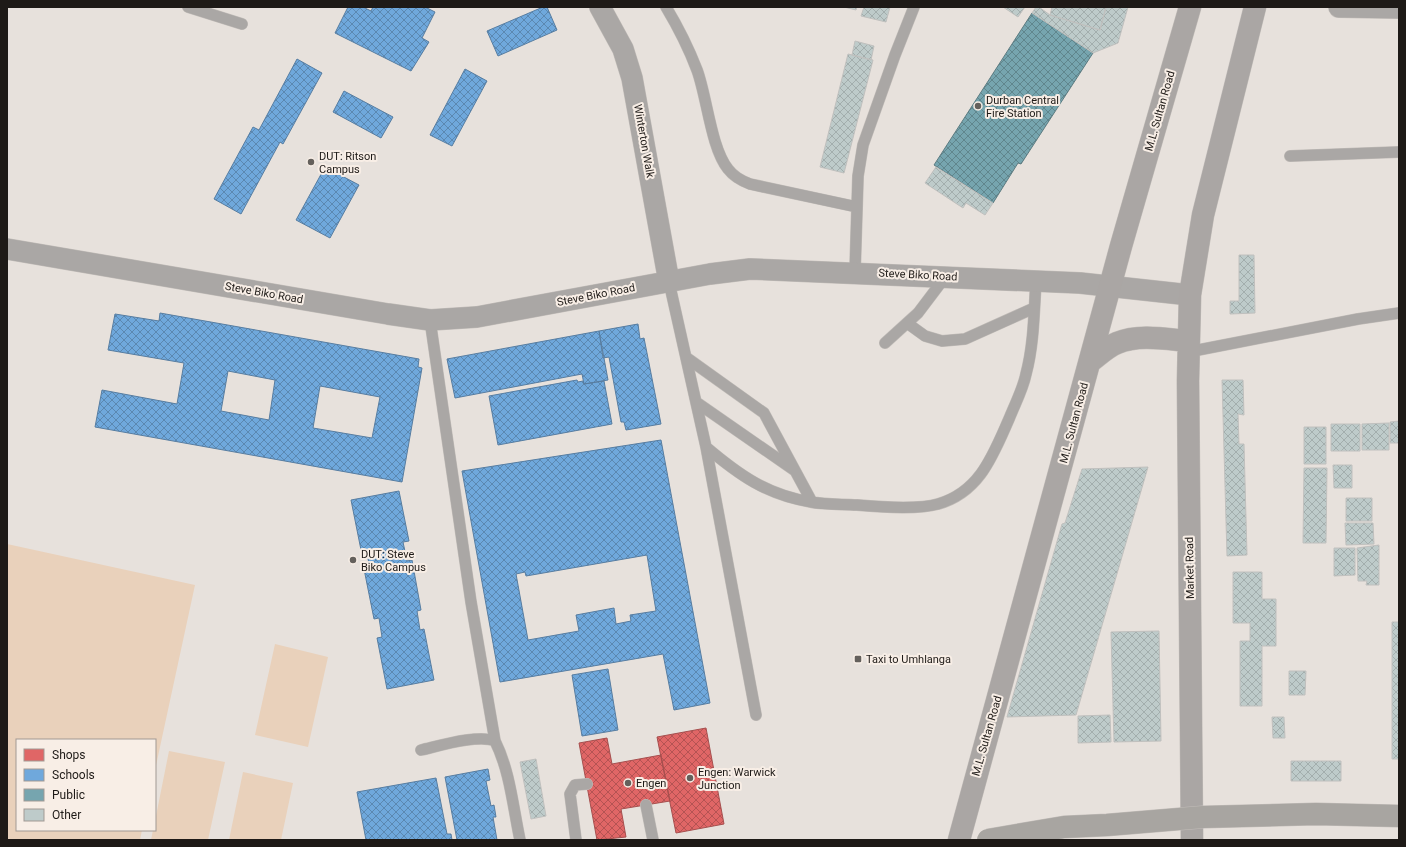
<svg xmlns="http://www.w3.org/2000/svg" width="1406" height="847" viewBox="0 0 1406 847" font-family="Roboto,sans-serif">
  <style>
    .pitch { fill: #e9d1bb }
    .shops { fill: url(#shops-cross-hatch); stroke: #a64f4e }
    .schools { fill: url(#schools-cross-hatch); stroke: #577da1; fill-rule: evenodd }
    .public { fill: url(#public-cross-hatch); stroke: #5c7b81 }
    .building { fill: url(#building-cross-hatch); stroke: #c0c0be }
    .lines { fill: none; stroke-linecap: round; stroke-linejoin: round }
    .lane-casing { stroke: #c2bdb9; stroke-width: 12 }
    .street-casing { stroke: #c2bdb9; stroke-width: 22 }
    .secondary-casing { stroke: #c2bdb9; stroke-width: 23 }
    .lane { stroke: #aaa7a5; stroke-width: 11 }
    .street { stroke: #aaa7a5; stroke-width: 21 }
    .secondary { stroke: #aaa6a4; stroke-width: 22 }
    .highway-bridge-casing { stroke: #c2bdb9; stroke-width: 23; stroke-linecap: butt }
    .highway-bridge { stroke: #a8a5a1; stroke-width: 22 }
    .poi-dot { fill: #64605c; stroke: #f8eee6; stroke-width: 1.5 }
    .labels { text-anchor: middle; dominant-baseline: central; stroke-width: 4; stroke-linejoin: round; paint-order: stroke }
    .poi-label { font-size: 11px; fill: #1e1a17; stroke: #f8eee6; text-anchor: start }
    .street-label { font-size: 11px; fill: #1e1a17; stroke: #f8eee6 }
  </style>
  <defs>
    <pattern id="shops-cross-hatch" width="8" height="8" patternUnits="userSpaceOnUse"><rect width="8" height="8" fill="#e06666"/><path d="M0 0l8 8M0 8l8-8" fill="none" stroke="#b55353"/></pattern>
    <pattern id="schools-cross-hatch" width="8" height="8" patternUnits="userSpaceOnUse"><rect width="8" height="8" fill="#6fa8dc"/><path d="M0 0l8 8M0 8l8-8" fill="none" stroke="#5b88b1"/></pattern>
    <pattern id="public-cross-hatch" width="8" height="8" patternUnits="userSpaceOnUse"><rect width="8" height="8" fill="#76a5af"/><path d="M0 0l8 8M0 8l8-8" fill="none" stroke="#60868d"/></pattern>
    <pattern id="building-cross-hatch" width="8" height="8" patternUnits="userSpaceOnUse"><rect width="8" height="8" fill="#becbca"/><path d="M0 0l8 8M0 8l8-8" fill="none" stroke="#a3aead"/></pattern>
  </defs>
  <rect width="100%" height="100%" fill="#e7e1dc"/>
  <!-- pitch -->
  <path class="pitch" d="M7,544L195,585L155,770V740H17V830H142L140,840H7Z
    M275,644L328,657L308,747L255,735Z
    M169,751L225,762L208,840H151L153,830H155V821Z
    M243,772L293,783L281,840H229Z"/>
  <!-- shops -->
  <path class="shops" d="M706,728L724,824L676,833L657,737Z
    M607,738L612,764L661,755L670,801L621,809L626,837L597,840L579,743Z"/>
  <!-- schools -->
  <path class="schools" d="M348,7H363L371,11L373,7H425L435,12L422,38L429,42L411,71L335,33Z
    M543,7H547L557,30L498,56L487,31Z
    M297,59L322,73L283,144L280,142L241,214L214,199L253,127L259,130Z
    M465,69L487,81L452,146L430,135Z
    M344,91L393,117L381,138L333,112Z
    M325,167L359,185L330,238L296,220Z
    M160,313L419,359L418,367L422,368L402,482L95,427L102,390L177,404L184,363L108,350L115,314L159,321ZM228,371L275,380L269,420L221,411ZM320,386L380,397L372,438L313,428Z
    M638,324L640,339L644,338L661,424L626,430L624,422H621L609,357L603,358L599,331Z
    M599,331L608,380L584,384L582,374L455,398L447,359Z
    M577,380L578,382L583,381L584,384L604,381L612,424L498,445L489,396Z
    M661,440L710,703L674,710L663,654L500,682L462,471ZM647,555L656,611L630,615L631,621L616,624L614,608L576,615L579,631L528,640L516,574L525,572L526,576Z
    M399,491L409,541L403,542L407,561L412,560L421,610L417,611L420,630L424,629L434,680L387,689L377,638L382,637L379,618L374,619L364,569L370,568L366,549L361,550L351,500Z
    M608,669L618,730L582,736L572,675Z
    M488,769L490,780L486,781L491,806L494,805L496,817H493L497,840H457L445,777Z
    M436,778L447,834H451L452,840H366L357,792Z"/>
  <!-- public -->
  <path class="public" d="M1032,13L1093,53L1021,164L1018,163L993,203L934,165Z"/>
  <!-- building -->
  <path class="building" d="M844,7H857L856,10Z
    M864,7H890L886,22L861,16Z
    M1003,7H1025L1018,17Z
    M1036,7H1039L1050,15L1100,30L1106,7H1128L1118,43L1093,53L1032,13Z
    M1052,7H1106L1100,30L1050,15Z
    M855,41L874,46L871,60L852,55Z
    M848,54L873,60L844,173L820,167Z
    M936,167L993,203L985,215L966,203L963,208L925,183Z
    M1239,255H1254L1255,313L1230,314V301H1239Z
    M1222,380H1243L1244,415L1238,414L1239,444H1244L1247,555L1227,556Z
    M1399,421V443H1390V422Z
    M1389,423V450H1362V424Z
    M1331,424H1360V451H1331Z
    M1304,427H1326V464H1304Z
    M1333,465H1352V488H1334Z
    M1148,467L1076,715L1007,717L1062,524L1065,523L1082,469Z
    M1304,468H1327L1326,543H1303Z
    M1346,498H1372V521H1346Z
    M1345,523H1373L1374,544L1346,545Z
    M1379,545V585H1366L1367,581H1358L1357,548Z
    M1334,548H1355V575L1334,576Z
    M1233,572H1262V599H1276V646H1262V706H1240V641H1250V623H1233Z
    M1392,622H1399V759H1392Z
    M1159,631L1161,741L1114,742L1111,632Z
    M1289,671H1306L1305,695H1289Z
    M1110,715L1111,742L1078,743V716Z
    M1272,717H1284L1285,738H1273Z
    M536,759L546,816L531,819L520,762Z
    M1291,761H1341V781H1291Z"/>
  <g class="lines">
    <!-- lane casing -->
    <g class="lane-casing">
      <path id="lane" d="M188,7L242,24
        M666,7C678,27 689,49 697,70C707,97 711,148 728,169C734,177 742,181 750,184L857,207
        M1290,156L1399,152
        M855,272L858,176L863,145L895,55L914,7
        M669,282L706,447L756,715
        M430,320L471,602L495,741
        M907,323L925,336L942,341L965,339L1034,308
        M885,343L918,313L946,276
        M1188,352L1358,319L1399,313
        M687,358L764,413L812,502
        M696,402L794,470
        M706,447C739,475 767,495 811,502C826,505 842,504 857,505C879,507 917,510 938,504C980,492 993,455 1009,419C1015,404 1023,389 1026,374C1034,344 1034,311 1036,281
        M421,750C439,746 478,734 495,741C510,771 513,807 520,840
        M646,805L653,840
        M576,840L570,794L575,785L587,784"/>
    </g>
    <!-- street casing -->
    <g class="street-casing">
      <path id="street" d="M600,7L623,49L632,78L669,282
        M1339,7L1399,8
        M7,249L388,314L430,320L477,317L710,274L750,269L1080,283L1190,295"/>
    </g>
    <!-- secondary casing -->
    <g class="secondary-casing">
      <path id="secondary" d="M1091,361C1099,355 1107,347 1117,343C1139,334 1165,339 1188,341
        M959,840L1121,246L1190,7
        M1192,840L1188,381L1190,295L1203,215L1255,7"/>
    </g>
    <!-- lane -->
    <use href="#lane" class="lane"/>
    <!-- street -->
    <use href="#street" class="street"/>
    <!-- secondary -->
    <use href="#secondary" class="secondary"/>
    <!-- highway-bridge casing -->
    <g class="highway-bridge-casing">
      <path id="highway-bridge" d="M988,840L1064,827L1107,825L1203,817L1316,814L1399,816"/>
    </g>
    <!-- highway-bridge -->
    <use href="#highway-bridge" class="highway-bridge"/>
  </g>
  <!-- markers -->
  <g class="poi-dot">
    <circle cx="978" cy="106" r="4"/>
    <circle cx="311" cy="162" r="4"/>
    <circle cx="353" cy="560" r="4"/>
    <rect x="854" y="655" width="8" height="8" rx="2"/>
    <circle cx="690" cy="778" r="4"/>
    <circle cx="628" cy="783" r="4"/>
  </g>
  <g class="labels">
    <!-- poi labels -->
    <g class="poi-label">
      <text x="986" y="100">Durban Central<tspan x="986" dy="13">Fire Station</tspan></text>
      <text x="319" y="156">DUT: Ritson<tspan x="319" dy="13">Campus</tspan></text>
      <text x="361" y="554">DUT: Steve<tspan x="361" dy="13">Biko Campus</tspan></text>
      <text x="866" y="659">Taxi to Umhlanga</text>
      <text x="698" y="772">Engen: Warwick<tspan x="698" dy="13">Junction</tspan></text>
      <text x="636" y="783">Engen</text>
    </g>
    <!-- street labels -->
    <g class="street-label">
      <text transform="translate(1160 111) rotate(-74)">M.L. Sultan Road</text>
      <text transform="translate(644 141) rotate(80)">Winterton Walk</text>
      <text transform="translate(918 275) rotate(3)">Steve Biko Road</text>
      <text transform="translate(264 293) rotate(10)">Steve Biko Road</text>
      <text transform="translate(596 295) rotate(-11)">Steve Biko Road</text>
      <text transform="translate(1074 423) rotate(-75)">M.L. Sultan Road</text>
      <text transform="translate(1190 568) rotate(-91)">Market Road</text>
      <text transform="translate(987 736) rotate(-74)">M.L. Sultan Road</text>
    </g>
  </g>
  <!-- border -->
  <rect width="1406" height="847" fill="none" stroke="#1e1a17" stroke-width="16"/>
  <!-- legend -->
  <rect x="16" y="739" width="140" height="92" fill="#f8eee6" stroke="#a19993"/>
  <rect x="24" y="749" width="20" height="12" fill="#e06666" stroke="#a19993"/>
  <text x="52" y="759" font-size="12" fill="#1e1a17">Shops</text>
  <rect x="24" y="769" width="20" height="12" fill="#6fa8dc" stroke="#a19993"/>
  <text x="52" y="779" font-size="12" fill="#1e1a17">Schools</text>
  <rect x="24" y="789" width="20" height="12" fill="#76a5af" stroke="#a19993"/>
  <text x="52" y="799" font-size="12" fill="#1e1a17">Public</text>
  <rect x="24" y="809" width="20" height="12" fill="#becbca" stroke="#a19993"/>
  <text x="52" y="819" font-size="12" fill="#1e1a17">Other</text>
</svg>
